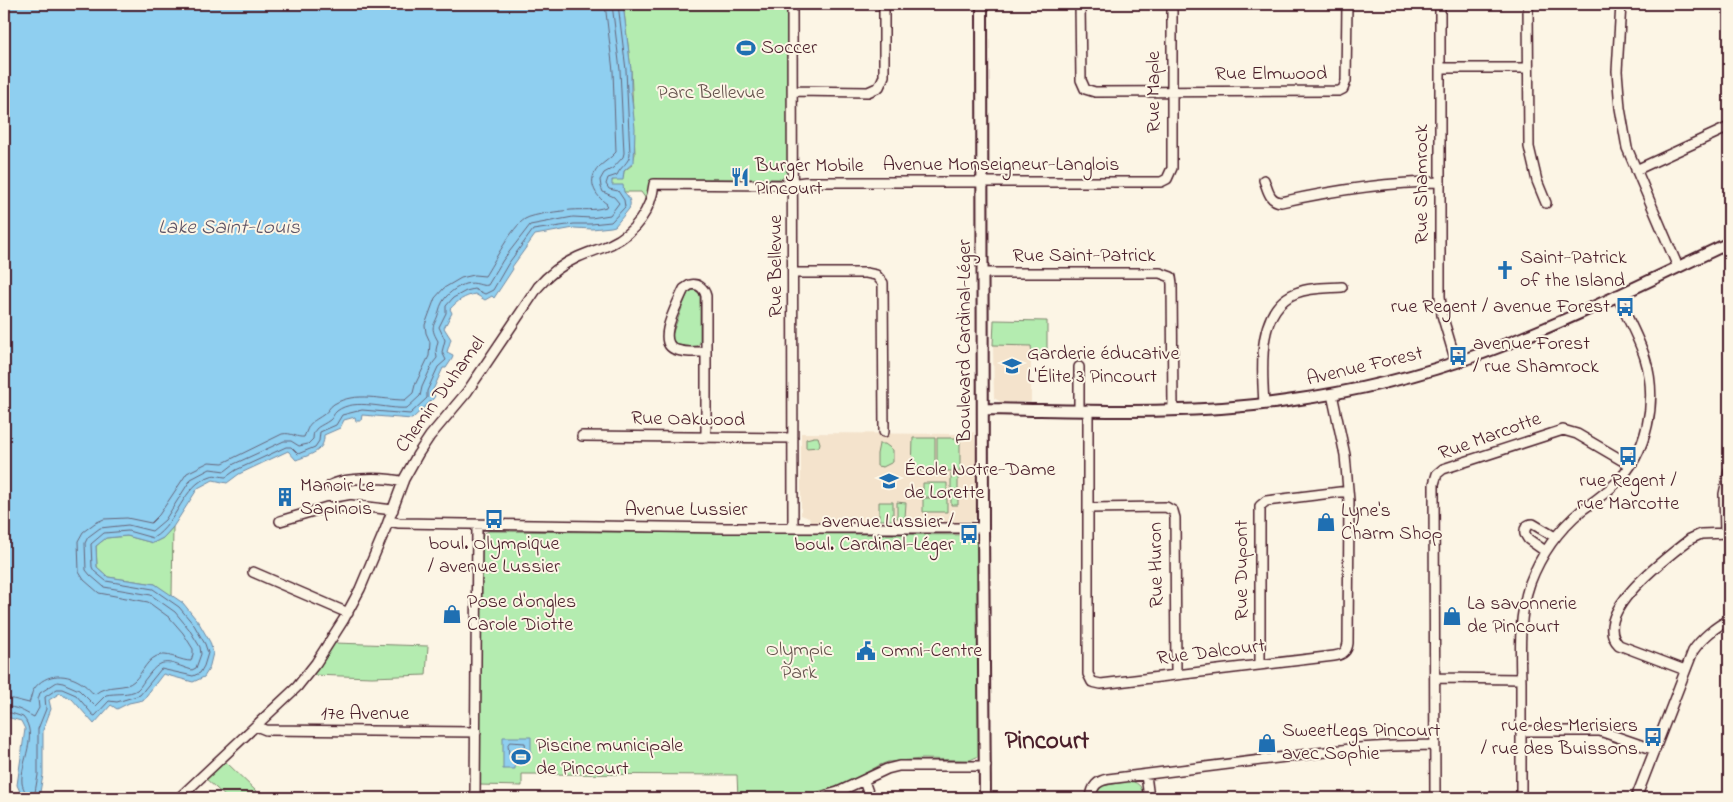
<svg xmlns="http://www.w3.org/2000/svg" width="1733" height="802" viewBox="0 0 1733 802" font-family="'Indie Flower',sans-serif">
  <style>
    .built { fill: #f4e3cc }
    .green { fill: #b4ecb0; stroke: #7f866e }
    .water { fill: #8fcff0; stroke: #7389a1 }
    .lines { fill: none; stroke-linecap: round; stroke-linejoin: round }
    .shore { stroke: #66657a; stroke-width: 1 }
    .minor-casing { stroke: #4a1f2b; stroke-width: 12 }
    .tertiary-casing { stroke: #4a1f2b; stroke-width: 14 }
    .minor { stroke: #fcf5e5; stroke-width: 9 }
    .tertiary { stroke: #fcf5e5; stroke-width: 10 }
    .labels { text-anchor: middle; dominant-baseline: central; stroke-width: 4; stroke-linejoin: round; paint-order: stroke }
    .poi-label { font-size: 20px; fill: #4a1f2b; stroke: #fcf5e5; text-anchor: start }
    .street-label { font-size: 20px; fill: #4a1f2b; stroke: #fcf5e5 }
    .park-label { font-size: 20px; fill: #64524c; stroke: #fcf5e5 }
    .water-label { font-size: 21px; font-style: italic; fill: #5f5466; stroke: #fcf5e5 }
    .district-label { font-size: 25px; font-weight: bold; fill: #4a1f2b; stroke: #fcf5e5 }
  </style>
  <rect width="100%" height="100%" fill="#fcf5e5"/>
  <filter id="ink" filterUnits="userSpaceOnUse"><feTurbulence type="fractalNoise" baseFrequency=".02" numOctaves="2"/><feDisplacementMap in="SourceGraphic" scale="10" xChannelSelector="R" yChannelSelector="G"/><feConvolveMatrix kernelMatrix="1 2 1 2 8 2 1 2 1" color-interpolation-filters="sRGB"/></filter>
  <g filter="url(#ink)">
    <!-- built -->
    <path class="built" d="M993,345L1031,346V402H1001L994,398Z
      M974,432L976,450V517L972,523L947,524L924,522L920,520H879L860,525L811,524L809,518L801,515V433L969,434Z"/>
    <!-- green -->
    <path class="green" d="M623,4H788V172L787,175L781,179H651L646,199L641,192H624L611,185L612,180L623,178L624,171L632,165L635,154L631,70Z
      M694,290L699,293L700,296V343L696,346L681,347L673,342L672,335L687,294L691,291Z
      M994,320L1047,321V355H1032L1031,346L993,345Z
      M814,437H818L820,443L819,447L806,448V439Z
      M913,438H935V471H912Z
      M937,438H960V471H937Z
      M879,444H885L893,450V462L883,467L877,466V454Z
      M951,473H958V505H951Z
      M923,483H947V497H923Z
      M923,498H947V512H923Z
      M879,502H893V520H879Z
      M897,502L906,503L905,518H897Z
      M173,527L172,597L155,584L108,577L97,567L96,546L106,538L127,536L153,543L163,538Z
      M489,531L975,535L979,538V756L970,760L922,759L888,762L880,765L849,782L819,793L792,798H738L737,775L522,774V786L479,785L481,540L485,533Z
      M334,643L428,646L426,675L372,677L311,675L330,650Z
      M224,760L259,794C247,793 239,798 227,798L205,778Z
      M1130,781C1140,783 1143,788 1142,798H1097V793L1102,786Z"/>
    <!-- water -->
    <path class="water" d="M4,4H623L631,70V92L635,128L634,162L624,171L623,180H612V185H623L624,192C629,197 632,202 629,209L615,226L611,227L592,229L574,228L535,235L512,267L513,269L494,298L492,296L485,300L475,294C465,296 457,301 450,309L452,313L444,328L451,339L447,352L453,355L452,359L446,368H443L432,392L435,396L433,399L412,419L362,415L361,421H356L355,417L344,420L340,428L324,435C325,452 309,455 296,460L288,451L239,474L227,483L213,480L198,488L173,527L163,538L153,543L127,536L106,538L96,546L97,567L108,577L155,584L183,603L199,623L210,642L213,653L209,669L204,677L193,682L163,674L143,700L129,703L117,709L111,705L94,724L72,699L60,693L49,700L51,709L43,730V775L39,798H20L21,794L17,785L25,729L21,721L10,718H4Z
      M503,737H531V758L515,757V769H503Z"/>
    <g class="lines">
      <!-- shore -->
      <path class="shore" d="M4,699H13L29,703C31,699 31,693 34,689C46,672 68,673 83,684C88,687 90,692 95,694C108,683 125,690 134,681C143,673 147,657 161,655C171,654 181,661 191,661L193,654V649L183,633L170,618L148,602L99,593L84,580L79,572L78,541L83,532L95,523L104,519L127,518L151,523L159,515L187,473L209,462L223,463L282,434C292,432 296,438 304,437C311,421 308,425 323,415C328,412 329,407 334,404C356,391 381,400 405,400L413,393L415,385L429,356L430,342L426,333L425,325L435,298L444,288L461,278L474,275L485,276C494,262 512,227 525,219C533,214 562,211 571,210C583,209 594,211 606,207L607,204C595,196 586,180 599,167C604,162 611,158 616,152L613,71L605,4
        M4,707C17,706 24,712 34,717L39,708L38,699L40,693L57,682L63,683L79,690L95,706L106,695C115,693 130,695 137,690C141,687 144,680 147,677C163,655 169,663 192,670L196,668L201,654L200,647L189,629L175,612L151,595L104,587L90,575L86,570L85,543L88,537L100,528L128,525L152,531L165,520L191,479L210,469L225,471L234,464L284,441H291L299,446L308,444L313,439C313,426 321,427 330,420C333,418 333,414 337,411C355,397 387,410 407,408L420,396L422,387L433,363L437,358L436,350L438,341C428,324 436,326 439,311C442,298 452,289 465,284C477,281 481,287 488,285L503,260L530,225L573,217L591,218L610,215L619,203L614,197L603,192L601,187L600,180L604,173L613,168L623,157L624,153L620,70L612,4
        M4,713H11L23,717C39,735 20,762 22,783C23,790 27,791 25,798
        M510,742L525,743L526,751L509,754L508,745Z
        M34,798L38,775V729L46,709L45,697L57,689H62L76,695L93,715L95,716L109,701L117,702L140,695L161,669L193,676L200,673L204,666L208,653L205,644L194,625L179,607L153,589L106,581L94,571L92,567L91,544L104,533L128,531L153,538C178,523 182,485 211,476C215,474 221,477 226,477L236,470L286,447H291L298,454L315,447L319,441L320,432L336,425L342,415L362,410L410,414L427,398V391L438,367L446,360L442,352L445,340L439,327L446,313V306L453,298L466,291L474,289L485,294L493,290L508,264L533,230L574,224H591L611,222L625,207L624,200L618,191L609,189L606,184L608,178L617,175C621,166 629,163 630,154L626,70L618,4"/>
      <!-- minor casing -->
      <g class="minor-casing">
        <path id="minor" d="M792,4L793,528
          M1080,4L1081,80L1085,89L1095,92L1339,91L1343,89L1346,81L1347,4
          M1440,4V296L1442,315L1456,362
          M1528,4L1529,147L1537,181L1546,203
          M1621,4L1617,71L1620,108L1627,148L1678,267
          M1440,68H1528
          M793,91L868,92L879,87L884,76V4
          M1636,170L1729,127
          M1264,180C1268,190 1269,201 1281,202C1335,190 1385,182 1440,182
          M794,273H866L876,275L883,283L884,432
          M982,273H1160L1171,277L1172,284L1173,410
          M705,352C696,352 686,353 677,350C655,344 676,307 682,293L684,289L690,285C698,283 704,288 706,296V438
          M1079,367V410
          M1264,404C1262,369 1256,309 1296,293C1310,287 1327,288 1342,287
          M1088,410V674L1092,682L1101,684L1334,656C1342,655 1347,652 1348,643L1349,501L1345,455L1332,394
          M582,436L793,438
          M331,485C346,477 387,477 403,482
          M1088,508L1166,507L1173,511L1175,518L1176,674
          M280,521L327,507H340L351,505L393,510
          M389,521L399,523L725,528H983
          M1725,533L1724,494L1729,471
          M1545,551L1528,539L1525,534C1524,528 1527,524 1533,524L1555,537
          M253,572L348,613
          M1260,665V506L1266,501L1348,491
          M1685,670L1619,645C1588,614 1669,556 1690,539L1701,534L1729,533
          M1435,678L1521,679
          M256,726L266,730L476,732
          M1521,731H1600L1655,750
          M1146,775L1149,798
          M864,781L870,798
          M179,798L297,687L316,663L344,619L360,589L385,530L404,479L418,454L430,436L467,392L538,287C549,274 563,264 578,257C589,252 601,249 611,244C635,233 651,210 654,184L783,185L805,182H1161L1167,179L1172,168V4
          M475,798L477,525
          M817,798L838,792L887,769L899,766H986
          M1091,798C1092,786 1097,781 1108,779L1358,748L1392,746L1434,745
          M1435,798L1434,484L1437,474L1443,469L1563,430L1577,434L1630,465
          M1521,798C1521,759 1521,720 1521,681C1520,648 1519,614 1530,583C1541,554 1558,530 1582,510C1593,502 1605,494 1615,484C1648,453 1658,400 1645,358C1638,336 1626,316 1617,295
          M1636,798L1693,651C1701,639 1716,626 1729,620"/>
      </g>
      <!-- tertiary casing -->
      <g class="tertiary-casing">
        <path id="tertiary" d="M982,4L983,528L985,798
          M983,409C1083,410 1186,416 1287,401C1353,392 1420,376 1483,353C1567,322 1648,281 1729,243"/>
      </g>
      <!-- minor -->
      <use href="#minor" class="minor"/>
      <!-- tertiary -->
      <use href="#tertiary" class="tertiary"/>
    </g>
  </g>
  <!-- icons -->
  <defs>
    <g id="stadium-bare" transform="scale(1.5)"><path d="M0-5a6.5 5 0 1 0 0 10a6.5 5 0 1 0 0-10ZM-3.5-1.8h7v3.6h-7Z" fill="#1f6fb2" stroke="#fcf5e5" stroke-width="2.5" paint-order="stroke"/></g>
    <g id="restaurant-bare" transform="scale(1.5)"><path d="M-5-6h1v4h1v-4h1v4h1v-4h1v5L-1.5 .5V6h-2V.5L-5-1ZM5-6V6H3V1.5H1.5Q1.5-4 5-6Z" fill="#1f6fb2" stroke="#fcf5e5" stroke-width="2.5" paint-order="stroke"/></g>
    <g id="church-bare" transform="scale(1.5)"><path d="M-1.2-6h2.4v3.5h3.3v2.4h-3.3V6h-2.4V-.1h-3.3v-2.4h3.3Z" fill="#1f6fb2" stroke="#fcf5e5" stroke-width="2.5" paint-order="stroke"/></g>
    <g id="bus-bare" transform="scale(1.5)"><path d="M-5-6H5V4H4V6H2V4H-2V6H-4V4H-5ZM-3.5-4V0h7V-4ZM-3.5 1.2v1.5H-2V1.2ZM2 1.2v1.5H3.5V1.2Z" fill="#1f6fb2" stroke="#fcf5e5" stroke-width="2.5" paint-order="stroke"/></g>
    <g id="school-bare" transform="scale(1.5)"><path d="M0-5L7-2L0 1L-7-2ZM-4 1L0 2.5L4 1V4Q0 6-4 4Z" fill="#1f6fb2" stroke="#fcf5e5" stroke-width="2.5" paint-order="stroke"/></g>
    <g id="building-bare" transform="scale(1.5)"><path d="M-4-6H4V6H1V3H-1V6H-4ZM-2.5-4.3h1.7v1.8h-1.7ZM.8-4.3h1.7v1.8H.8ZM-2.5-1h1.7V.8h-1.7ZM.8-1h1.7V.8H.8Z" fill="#1f6fb2" stroke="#fcf5e5" stroke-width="2.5" paint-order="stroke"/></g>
    <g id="shop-bare" transform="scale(1.5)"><path d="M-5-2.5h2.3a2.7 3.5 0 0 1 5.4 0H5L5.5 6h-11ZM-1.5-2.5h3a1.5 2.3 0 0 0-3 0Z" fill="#1f6fb2" stroke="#fcf5e5" stroke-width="2.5" paint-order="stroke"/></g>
    <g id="civic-bare" transform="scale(1.5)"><path d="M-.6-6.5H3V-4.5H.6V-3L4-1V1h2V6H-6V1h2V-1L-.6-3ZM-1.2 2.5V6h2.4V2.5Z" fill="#1f6fb2" stroke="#fcf5e5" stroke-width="2.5" paint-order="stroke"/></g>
  </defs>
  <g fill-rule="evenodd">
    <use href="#stadium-bare" x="746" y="48"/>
    <use href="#restaurant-bare" x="740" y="177"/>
    <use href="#church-bare" x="1505" y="270"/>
    <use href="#bus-bare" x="1625" y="307"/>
    <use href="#bus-bare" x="1458" y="356"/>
    <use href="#school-bare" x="1012" y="366"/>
    <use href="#bus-bare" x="1628" y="456"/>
    <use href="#school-bare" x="889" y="481"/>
    <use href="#building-bare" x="285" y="497"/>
    <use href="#bus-bare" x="494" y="519"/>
    <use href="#shop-bare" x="1326" y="522"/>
    <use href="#bus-bare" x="969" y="534"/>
    <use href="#shop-bare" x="452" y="614"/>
    <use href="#shop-bare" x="1452" y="616"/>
    <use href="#civic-bare" x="866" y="651"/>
    <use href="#bus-bare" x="1653" y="737"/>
    <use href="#shop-bare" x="1267" y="743"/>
    <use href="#stadium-bare" x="521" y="757"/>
  </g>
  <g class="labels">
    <!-- poi labels -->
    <g class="poi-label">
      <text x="761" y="48">Soccer</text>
      <text x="755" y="166">Burger Mobile<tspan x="755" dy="23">Pincourt</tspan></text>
      <text x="1520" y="258">Saint-Patrick<tspan x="1520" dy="23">of the Island</tspan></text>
      <text x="1610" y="307" text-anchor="end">rue Regent / avenue Forest</text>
      <text x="1473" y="344">avenue Forest<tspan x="1473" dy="23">/ rue Shamrock</tspan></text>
      <text x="1027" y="354">Garderie éducative<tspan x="1027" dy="23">L'Élite 3 Pincourt</tspan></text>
      <text x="904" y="470">École Notre-Dame<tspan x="904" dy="23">de Lorette</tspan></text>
      <text x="1628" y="481" text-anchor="middle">rue Regent /<tspan x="1628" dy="23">rue Marcotte</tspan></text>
      <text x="300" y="486">Manoir Le<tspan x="300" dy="23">Sapinois</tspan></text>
      <text x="1341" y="511">Lyne's<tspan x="1341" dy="23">Charm Shop</tspan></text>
      <text x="954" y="522" text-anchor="end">avenue Lussier /<tspan x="954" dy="23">boul. Cardinal-Léger</tspan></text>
      <text x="494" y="544" text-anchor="middle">boul. Olympique<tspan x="494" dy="23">/ avenue Lussier</tspan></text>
      <text x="467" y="602">Pose d'ongles<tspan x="467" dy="23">Carole Diotte</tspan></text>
      <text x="1467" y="604">La savonnerie<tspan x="1467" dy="23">de Pincourt</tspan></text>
      <text x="881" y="651">Omni-Centre</text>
      <text x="1638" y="726" text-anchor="end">rue des Merisiers<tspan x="1638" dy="23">/ rue des Buissons</tspan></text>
      <text x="1282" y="731">SweetLegs Pincourt<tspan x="1282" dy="23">avec Sophie</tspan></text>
      <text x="536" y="746">Piscine municipale<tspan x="536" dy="23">de Pincourt</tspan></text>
    </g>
    <!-- street labels -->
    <g class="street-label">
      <text x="1271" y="74">Rue Elmwood</text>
      <text transform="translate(1154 92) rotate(-90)">Rue Maple</text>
      <text x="1001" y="165">Avenue Monseigneur-Langlois</text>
      <text transform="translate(1422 184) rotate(-90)">Rue Shamrock</text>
      <text x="1084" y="256">Rue Saint-Patrick</text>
      <text transform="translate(776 266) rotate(-90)">Rue Bellevue</text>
      <text transform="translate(965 341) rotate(-90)">Boulevard Cardinal-Léger</text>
      <text transform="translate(1365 367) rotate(-13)">Avenue Forest</text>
      <text transform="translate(441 395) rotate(-54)">Chemin Duhamel</text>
      <text transform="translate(688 420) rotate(1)">Rue Oakwood</text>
      <text transform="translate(1490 437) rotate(-20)">Rue Marcotte</text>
      <text x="686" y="510">Avenue Lussier</text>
      <text transform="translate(1157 565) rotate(-91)">Rue Huron</text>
      <text transform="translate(1242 570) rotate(-90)">Rue Dupont</text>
      <text transform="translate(1211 653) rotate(-7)">Rue Dalcourt</text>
      <text x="365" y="714">17e Avenue</text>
    </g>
    <!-- park labels -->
    <g class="park-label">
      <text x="711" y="93">Parc Bellevue</text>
      <text x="799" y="650">Olympic<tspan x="799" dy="23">Park</tspan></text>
    </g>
    <!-- water labels -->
    <g class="water-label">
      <text x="229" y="228">Lake Saint-Louis</text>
    </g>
    <!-- district labels -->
    <g class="district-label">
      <text x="1047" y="742">Pincourt</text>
    </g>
  </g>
  <!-- margin -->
  <rect width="1733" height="802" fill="none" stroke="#fcf5e5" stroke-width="20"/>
  <rect x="10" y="10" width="1713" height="782" fill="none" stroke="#4a1f2b" stroke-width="2" filter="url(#ink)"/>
</svg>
